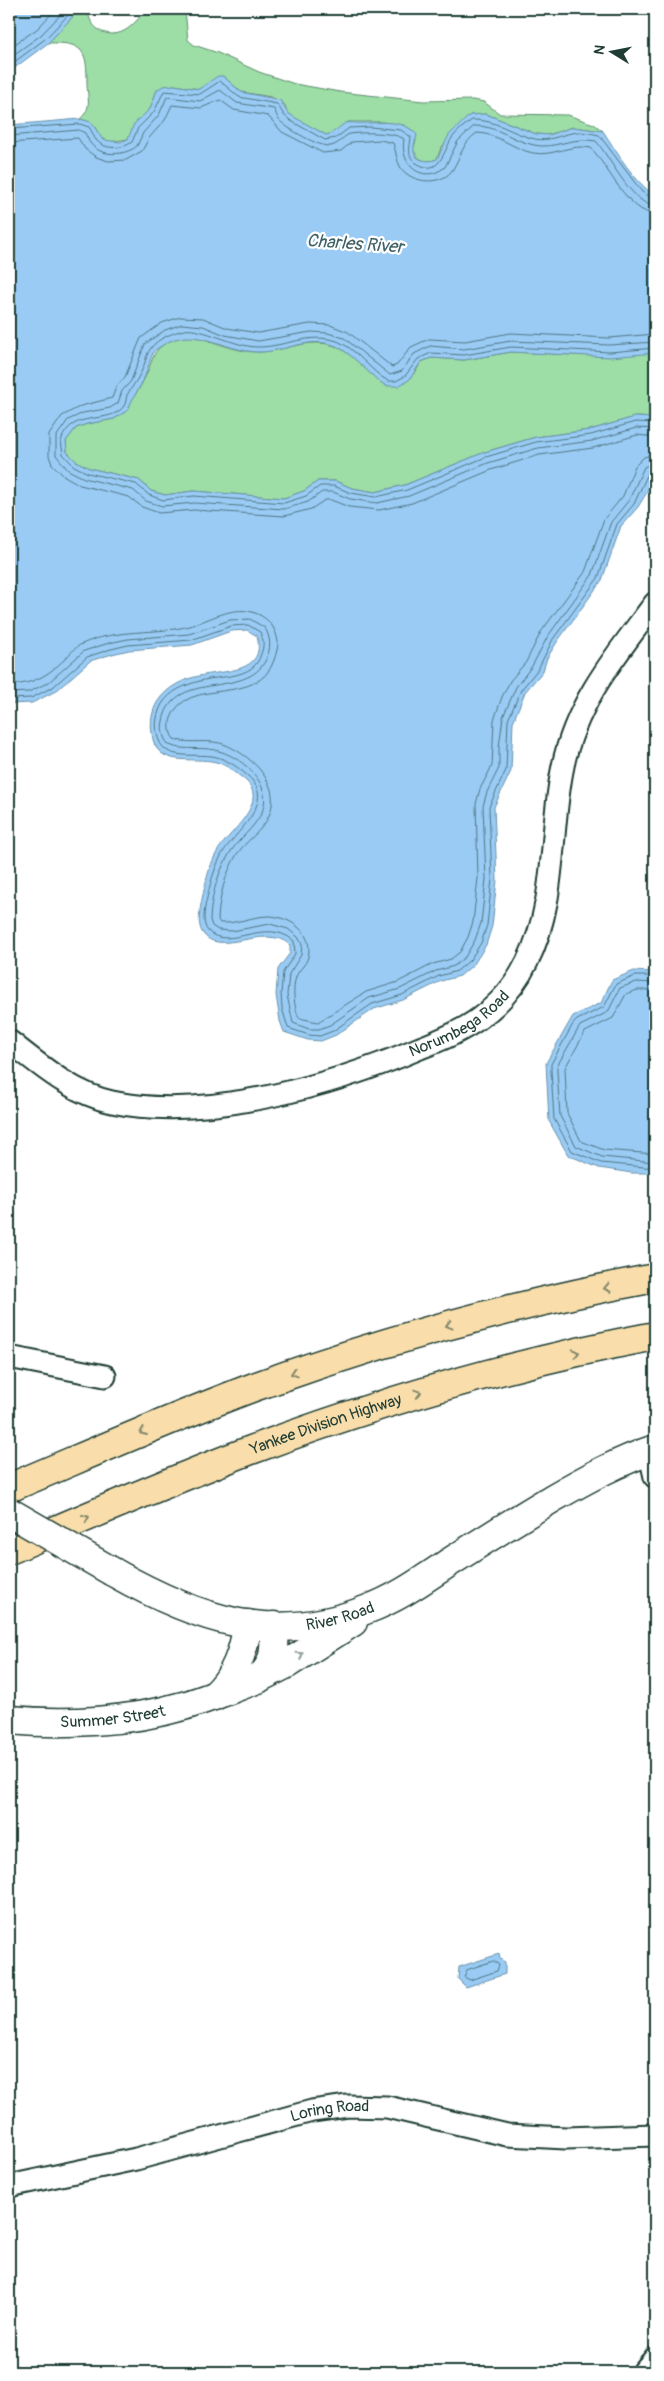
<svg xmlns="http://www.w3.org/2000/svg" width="664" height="2381" viewBox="0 0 664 2381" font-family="Pangolin,sans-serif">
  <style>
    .green { fill: #9ddda6; stroke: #5e8d6d }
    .water { fill: #99cbf5; stroke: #6892a8 }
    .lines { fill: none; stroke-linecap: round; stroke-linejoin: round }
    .shore { stroke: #507681; stroke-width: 1 }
    .street-casing { stroke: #1f3d34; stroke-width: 25 }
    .secondary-casing { stroke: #1f3d34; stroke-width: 31 }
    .highway-casing { stroke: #1f3d34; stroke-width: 31 }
    .street { stroke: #fff; stroke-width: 21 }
    .secondary { stroke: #fff; stroke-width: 28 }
    .highway { stroke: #f9deab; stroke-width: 28 }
    .secondary-bridge-casing { stroke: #1f3d34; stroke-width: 31; stroke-linecap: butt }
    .secondary-bridge { stroke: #fff; stroke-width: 28 }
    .oneway { stroke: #81856a }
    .oneway2 { stroke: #8f9e9a }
    .labels { text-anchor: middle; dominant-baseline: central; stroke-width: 4.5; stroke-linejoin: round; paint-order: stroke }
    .street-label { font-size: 16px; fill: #1f3d34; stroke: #fff }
    .water-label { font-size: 18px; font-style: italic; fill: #3e6064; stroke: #fff }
  </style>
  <rect width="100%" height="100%" fill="#fff"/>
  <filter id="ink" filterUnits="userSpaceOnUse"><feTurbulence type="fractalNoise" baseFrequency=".02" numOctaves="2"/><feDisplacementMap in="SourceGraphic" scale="10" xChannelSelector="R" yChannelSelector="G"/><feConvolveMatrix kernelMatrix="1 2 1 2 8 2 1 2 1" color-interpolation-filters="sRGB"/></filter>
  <g filter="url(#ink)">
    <!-- green -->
    <path class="green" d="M80,9H88C88,27 106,40 124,31C133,26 140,17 146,9H185L188,40L194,45L218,53L259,72L295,84L340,92L423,101L473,100L484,102L500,114L568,115L594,124L603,131L573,127L548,135L536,134L486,114L470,115L441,148L437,159C425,164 418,160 413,149L416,141L412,130L403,125L382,122H348L334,133L326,135L294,118L287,112L285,105L271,97L241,92L223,76L199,89L174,85L157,90L150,109L128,139L110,142L99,137C96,125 91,122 80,119C93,107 87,98 87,83C87,51 84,42 48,43Z
      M185,335C211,338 233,353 260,352C285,351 310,337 335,346C352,352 370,376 386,386L415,373L421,362L431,358L464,360L511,352L575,355L655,353V418L635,417L590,430L536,437L485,452L405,485L375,492L352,488L335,481H318L304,491L284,498L193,491L165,495L151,491L139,480L89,468L76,461L67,452L66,441L76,428L87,424L114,419L128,410C131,398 136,395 141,385C158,355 146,348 185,335Z"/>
    <!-- water -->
    <path class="water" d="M9,9H80L48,43L9,72Z
      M218,76H223L241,92L280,100L287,112L294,117L326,135C335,133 338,127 346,123C350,122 353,123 358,123C377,124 402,117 417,135C416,140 414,143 414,147C412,161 428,163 437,159L449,135L470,115L486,114L536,134L549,135L573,127L603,131C618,154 633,180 655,196V353L610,357L511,352L464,360L431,358L421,362L409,380L398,386H386C370,376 352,353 336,346C309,335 284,353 257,352C224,351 194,324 163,345C161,346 156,349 154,351C150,358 148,369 145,376C140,389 132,397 128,410L114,419L87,424L76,428L66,441L67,452L76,461L89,468L139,480L151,491L165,495L193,491L284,498L304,491L318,481H335L352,488L375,492L405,485L485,452L536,437L590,430L635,417L655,418V470L647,492L638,507L621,526L602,580L557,642L547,658L543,671L525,692L513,722L511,771L494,807L497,880L492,926L486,945L474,964L460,976L441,981L403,1000L374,1009L336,1035L321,1041L308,1040L284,1032L280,1021L276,995L278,969L290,953V945C265,922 218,959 202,932C197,923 200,909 202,899C206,882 208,868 217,852C227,833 271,803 245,780C236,773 227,765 216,762C192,756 156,769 152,734C150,722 152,710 158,701C167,687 184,679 199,676C223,670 267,674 257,636L247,630L231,631L192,645L129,650L112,654L90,661L56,691L32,703L9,704V125L80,119L91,122L103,140L120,142L128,139L134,124L150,109L157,90L163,86L174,85L199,89Z
      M634,971L655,972V1173H632L599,1168L568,1155L549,1121L546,1063L573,1016L601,1003L612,980Z
      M499,1954L500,1959L505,1962V1974L466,1987L458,1979L459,1967Z"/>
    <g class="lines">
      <!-- shore -->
      <path class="shore" d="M9,48L37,29L56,9
        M9,58L41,35L66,9
        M9,66L45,39L74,9
        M9,129L80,124L89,127C93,132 93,137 97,141C106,150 123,149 132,142L138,128L154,112L164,91L200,94L220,81L239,97L277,104L284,115L291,121L325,140L336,138L349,128L370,127L401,130L411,137C410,148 406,157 418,164C440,176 443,152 452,138C457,131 465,125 472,120C496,119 512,134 535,139C548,142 560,135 572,133C581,131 590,133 599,135L642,192L655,200
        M9,136L79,130L85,133C87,136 88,141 91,144C101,157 125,156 137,146L143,133L159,115L167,97L200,101L220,90L237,103L274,109C276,113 277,117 279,120C286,128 320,148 331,146C340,144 344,135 350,134C361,132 395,132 404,139C399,165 423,185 445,167L458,141L474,126C497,125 513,141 534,145C554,150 571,136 596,141C610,157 632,205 655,206
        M9,143L78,138L85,149L96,157L108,161L126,160L142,151L149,138L165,120L172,105L201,108L220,100L234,110L268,116L282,132L323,153L341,151L352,142L380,140L393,143C396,150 396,160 401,168C412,184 443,186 453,169C461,156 463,142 477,133C497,133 513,149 533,153C553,157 571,143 591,148C608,166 628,213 655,214
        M655,334L609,338L511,333L465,341L429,339L411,347L397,365L392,367L348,332L330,325L310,324L258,333L227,328L203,318L180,317L162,323L141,338L125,377L116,387L112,398L81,406L62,416L49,435V456L52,464L63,475L80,485L129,497L142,507L159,513L194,510L284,516L311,509L325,500H331L349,507L379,510L412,503L491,470L539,455L593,448L637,435L655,437
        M655,342L609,345L511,341L464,349L430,346L414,354L402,371L390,375L344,338L328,333L311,332L258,341L225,335L203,326L182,324L165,330L145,344L131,381L122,391L118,403L110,408L83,413L68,420L56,437V455L68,470L84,478L133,490L146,501L162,506L194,503L284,509L308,502L322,492H333L350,499L377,503L409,496L488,463L538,448L592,441L636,428L655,429
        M655,348L610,352L511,347L464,355L431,353L418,359L405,376L396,381H388C370,371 356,348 337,341C309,332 285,347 258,347C234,347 203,327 184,330C174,332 157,339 151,348C147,352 146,360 144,365C140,377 133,385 127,395C126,398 126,403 124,406C110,426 71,408 61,441L63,454L74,466L88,473L136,484L149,495L163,500L194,496L284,503L306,496L320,486H334L351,493L376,497L407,490L486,457L536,442L591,435L635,422L655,423
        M9,685C34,684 47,676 65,659C70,654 75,647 82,644C117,628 154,635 190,626C209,620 232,606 252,612C267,616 276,627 278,642C278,648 276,654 274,660C259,708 186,675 171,718C169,725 169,733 174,739C190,745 209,738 226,745C255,758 287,789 265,823C257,835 245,842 237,854C225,874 219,897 218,920L220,923C237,924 253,916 269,916C291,917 314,933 308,957C306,965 299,969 296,977C292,988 294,1008 299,1018L318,1022L366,992L398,982L433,964L451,959L460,952L468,937L473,922L478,878L476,804L480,789L492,766L494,720L502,697L510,681L526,662L541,632L585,572L604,519L623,496L635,466L644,457L655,454
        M9,693L29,692L49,682L84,651L109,643L128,639L189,634L230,620L250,619L265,628C270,637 271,645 268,654C253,703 174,666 163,721C161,729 163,739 169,745C186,752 204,745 222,752C248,761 278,791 258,819C249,833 235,842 227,858C216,877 211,899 210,920L212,926L218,930L232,931L270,924L288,929L298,937L302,944L301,955L289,974L287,995L293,1023L309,1029H319L330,1025L369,998L400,989L436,971L454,966L465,957L475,940L481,923L486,879L483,806L487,792L499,768V747L503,717L516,687L532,666L548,636L592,575L611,522L629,500L644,467L655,462
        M9,699L31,698L53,687L87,657L111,649L128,645L191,640L231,626L248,625L260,632C264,640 264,646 261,654C254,680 220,675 200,681C185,685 170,691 162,704C157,713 155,724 157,733C162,766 198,750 220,758C231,762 240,769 248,776C279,803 232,833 221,856C213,871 210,886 206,902C204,911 202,924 208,931C228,952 266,916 294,941L295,954L283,972L281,994L282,1008L288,1028L309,1035L320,1036L333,1031L372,1004L402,995L439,976L457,971L470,960L481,943L487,925L492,879L489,807L506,770L508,720L521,690L538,669L553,639L598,578L617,524L634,504L649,471L655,468
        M655,976H635L616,984L604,1007L577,1020L573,1024L551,1064V1071L554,1119L572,1151L601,1163L655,1168
        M655,983L636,982L620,988L608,1012L580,1026L557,1066V1071L560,1116L576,1146L602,1157L655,1162
        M655,990H637L626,994L613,1018L585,1032L565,1068L567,1113L581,1141L604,1150L655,1154
        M494,1961L499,1965L497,1971L470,1980L464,1977L467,1970Z"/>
      <!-- street casing -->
      <g class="street-casing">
        <g id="street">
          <path id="s1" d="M9,1041C40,1065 73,1094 112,1102C206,1122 334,1085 420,1048C441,1040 463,1031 481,1017C500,1003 517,983 527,962C558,900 549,831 563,766C576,702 617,654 655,603"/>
          <path d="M9,1357L105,1376"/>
          <path d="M649,1451L655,1477"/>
          <path id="s2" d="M9,2186L136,2159L312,2111L348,2106L387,2107L507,2135L566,2138L655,2135"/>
          <path d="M643,2372L655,2358"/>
        </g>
      </g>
      <!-- secondary casing -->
      <g class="secondary-casing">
        <g id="secondary">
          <path id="s3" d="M113,1572C196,1619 274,1647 368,1609C398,1598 424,1579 450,1562C484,1540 518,1519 553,1498C586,1479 619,1461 655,1449"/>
          <path d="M259,1678L287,1664L353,1622"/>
          <path d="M214,1696C236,1676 243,1652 248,1624"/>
          <path id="s4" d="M9,1720C65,1725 128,1722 183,1706C208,1699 233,1688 258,1679C276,1664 275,1648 274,1626"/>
        </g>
      </g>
      <!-- highway casing -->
      <g class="highway-casing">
        <g id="highway">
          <path d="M9,1488C90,1454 171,1418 254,1387C384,1340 519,1303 655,1278"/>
          <path id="s5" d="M9,1550C89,1516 169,1481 251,1450C382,1401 517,1362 655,1336"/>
        </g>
      </g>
      <!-- street -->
      <use href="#street" class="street"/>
      <!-- secondary -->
      <use href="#secondary" class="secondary"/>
      <!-- highway -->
      <use href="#highway" class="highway"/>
      <!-- secondary-bridge casing -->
      <g class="secondary-bridge-casing">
        <path id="secondary-bridge" d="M9,1512L113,1572"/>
      </g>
      <!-- secondary-bridge -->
      <use href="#secondary-bridge" class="secondary-bridge"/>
    </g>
    <!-- one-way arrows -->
    <defs><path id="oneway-chevron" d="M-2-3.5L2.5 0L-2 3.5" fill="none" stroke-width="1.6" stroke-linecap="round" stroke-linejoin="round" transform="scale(1.25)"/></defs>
    <g class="oneway">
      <use href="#oneway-chevron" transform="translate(607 1288) rotate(168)"/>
      <use href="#oneway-chevron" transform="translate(449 1325) rotate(165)"/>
      <use href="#oneway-chevron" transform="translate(576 1353) rotate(-13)"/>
      <use href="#oneway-chevron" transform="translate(294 1373) rotate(161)"/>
      <use href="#oneway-chevron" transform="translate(418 1393) rotate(-17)"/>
      <use href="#oneway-chevron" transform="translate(143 1432) rotate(157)"/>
      <use href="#oneway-chevron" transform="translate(86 1518) rotate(-23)"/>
    </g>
    <use class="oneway2" href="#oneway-chevron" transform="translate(300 1655) rotate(-33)"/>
  </g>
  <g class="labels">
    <!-- street labels -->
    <g class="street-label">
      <text stroke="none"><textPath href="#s1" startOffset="484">Norumbega Road</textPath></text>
      <text stroke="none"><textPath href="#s5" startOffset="341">Yankee Division Highway</textPath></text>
      <text stroke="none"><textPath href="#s3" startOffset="239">River Road</textPath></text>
      <text stroke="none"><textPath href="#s4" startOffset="104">Summer Street</textPath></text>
      <text stroke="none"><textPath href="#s2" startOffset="330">Loring Road</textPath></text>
    </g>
    <!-- water labels -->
    <g class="water-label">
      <text transform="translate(355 244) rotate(4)">Charles River</text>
    </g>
  </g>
  <!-- margin -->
  <rect width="664" height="2381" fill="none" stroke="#fff" stroke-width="30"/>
  <rect x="15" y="15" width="634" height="2351" fill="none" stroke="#1f3d34" stroke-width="2" filter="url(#ink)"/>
  <!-- north arrow -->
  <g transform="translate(612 52) rotate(280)" stroke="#ffffff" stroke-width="4" paint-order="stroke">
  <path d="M0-4L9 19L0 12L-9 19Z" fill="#1f3d34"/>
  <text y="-8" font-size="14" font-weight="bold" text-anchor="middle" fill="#1f3d34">N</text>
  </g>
</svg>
